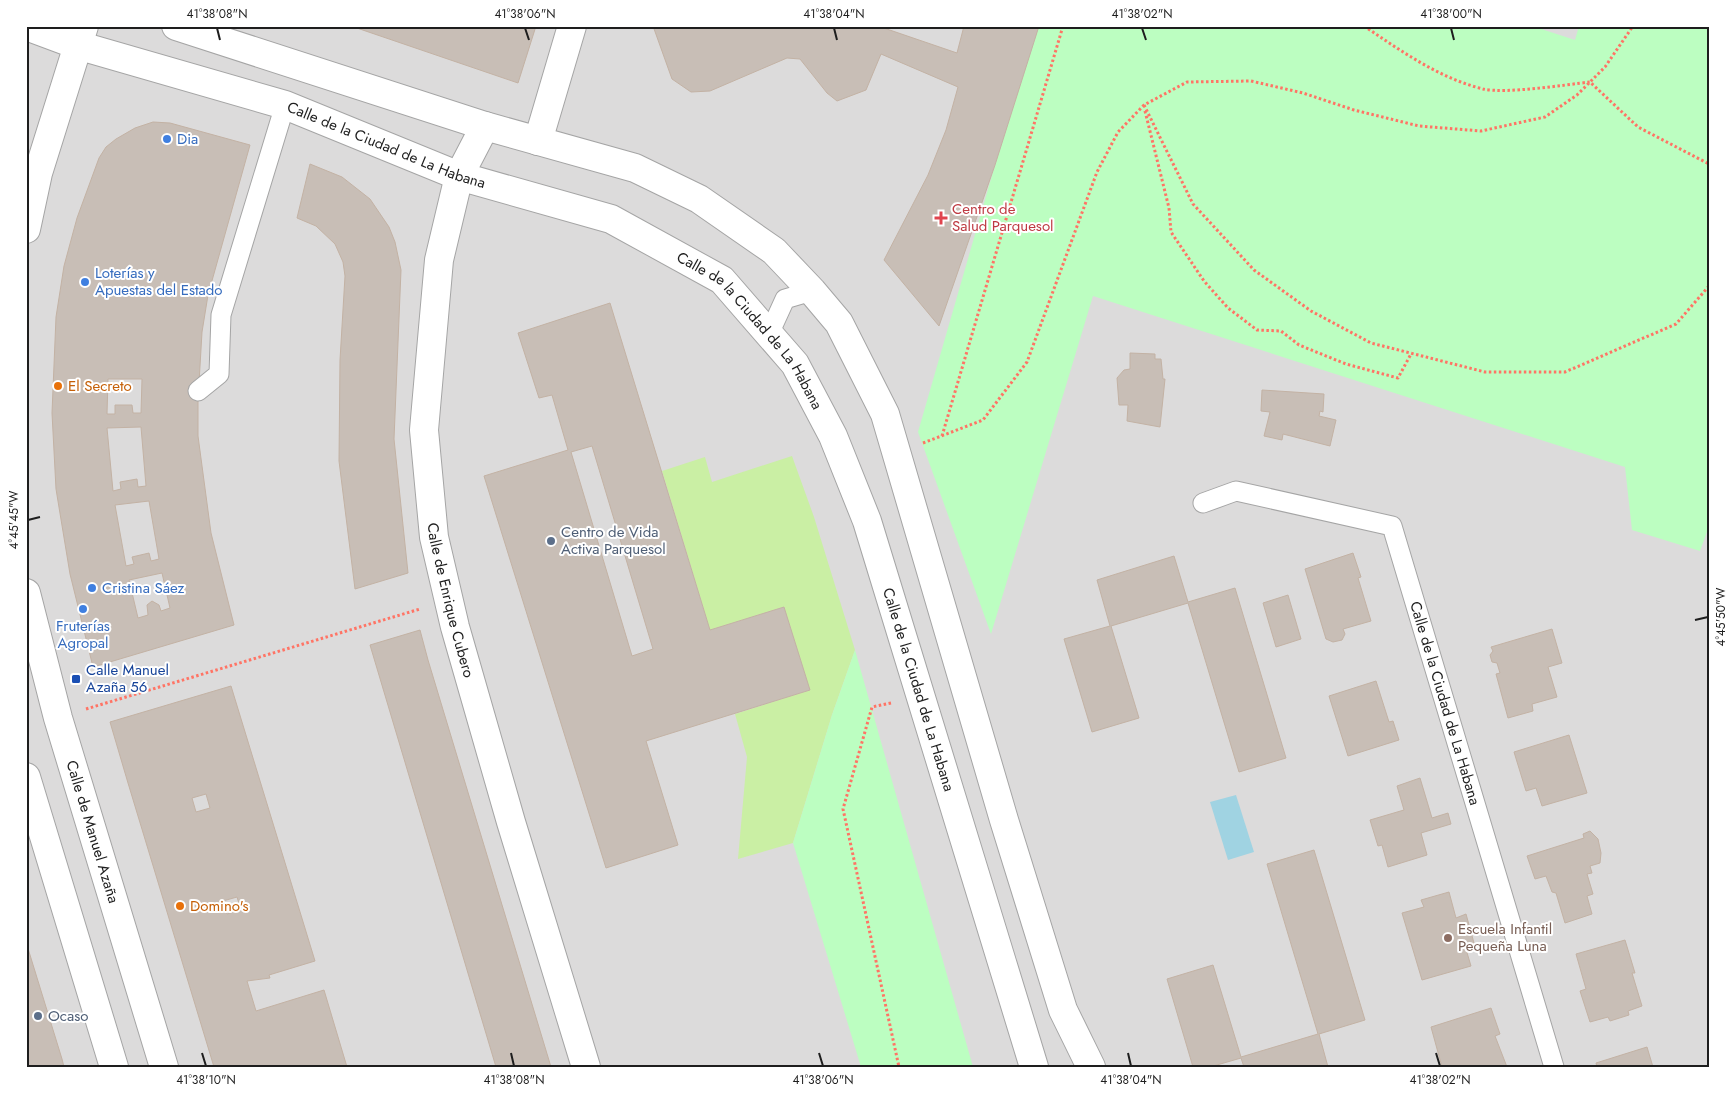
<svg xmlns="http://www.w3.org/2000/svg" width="1735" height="1093" viewBox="0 0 1735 1093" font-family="Jost,sans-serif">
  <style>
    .residential { fill: #dcdbdb }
    .grass { fill: #caefa4 }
    .park { fill: #bcfec1 }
    .water { fill: #a0d3e2 }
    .building { fill: #c8beb6; stroke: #c3b2a4; fill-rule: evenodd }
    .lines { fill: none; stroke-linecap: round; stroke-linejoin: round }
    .service-casing { stroke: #a5a5a5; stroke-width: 21 }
    .pedestrian-casing { stroke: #a5a5a5; stroke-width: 30 }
    .minor-casing { stroke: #a5a5a5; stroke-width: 30 }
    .tertiary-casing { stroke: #a5a5a5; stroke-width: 30 }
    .path { stroke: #ff7465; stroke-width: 3; stroke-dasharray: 2.5 2.5; stroke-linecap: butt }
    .service { stroke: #fff; stroke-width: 19 }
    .pedestrian { stroke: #fff; stroke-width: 28 }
    .minor { stroke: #fff; stroke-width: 28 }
    .tertiary { stroke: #fff; stroke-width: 28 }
    .ticks { fill: none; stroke: #1e1e1e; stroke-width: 2 }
    .shop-dot { fill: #3f7fe0; stroke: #fff; stroke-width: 2 }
    .health-dot { fill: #e0444e; stroke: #fff; stroke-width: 2 }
    .food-dot { fill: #e8710a; stroke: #fff; stroke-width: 2 }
    .service-dot { fill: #5c6f8a; stroke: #fff; stroke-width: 2 }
    .transit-dot { fill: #1a4fb4; stroke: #fff; stroke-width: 2 }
    .education-dot { fill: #8d6e63; stroke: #fff; stroke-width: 2 }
    .labels { text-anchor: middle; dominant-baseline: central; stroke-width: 4; stroke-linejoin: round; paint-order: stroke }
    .shop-label { font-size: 15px; fill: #366cbe; stroke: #fff; text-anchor: start }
    .street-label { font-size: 15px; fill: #1e1e1e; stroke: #fff }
    .health-label { font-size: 15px; fill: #be3a42; stroke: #fff; text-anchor: start }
    .food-label { font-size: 15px; fill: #c56008; stroke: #fff; text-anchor: start }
    .service-label { font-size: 15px; fill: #4e5e75; stroke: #fff; text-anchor: start }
    .transit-label { font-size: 15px; fill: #164399; stroke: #fff; text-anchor: start }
    .education-label { font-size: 15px; fill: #785e54; stroke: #fff; text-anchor: start }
    .neatline { fill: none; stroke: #1e1e1e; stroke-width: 2 }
    .ticks-label { font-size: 12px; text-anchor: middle; fill: #1e1e1e }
  </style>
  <rect width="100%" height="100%" fill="#f0ece3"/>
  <!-- residential -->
  <path class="residential" d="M26,26H1709V1067H26Z"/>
  <!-- grass -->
  <path class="grass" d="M792,456L814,517L855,650L832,715L793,843L738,859L747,757L735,714L810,690L784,607L710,630L662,471L705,457L712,482Z"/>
  <!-- park -->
  <path class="park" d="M1039,26H1532L1575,40L1579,26H1709V526L1700,551L1632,530L1625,467L1093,296L991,634L918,432L995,165Z
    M855,650L973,1067H861L793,843L832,715Z"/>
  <!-- water -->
  <path class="water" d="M1236,795L1254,852L1228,860L1210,802Z"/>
  <!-- building -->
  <path class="building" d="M351,26H536L518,83Z
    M653,26H878L957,53L964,26H1039L995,165L939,326L884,260L928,175L946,130L958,87L881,54L866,90L837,101L827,93L800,59L787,58L710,91L691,92L672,79Z
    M153,122L170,123L250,145L208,295L202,332L198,400V436L211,533L234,625L93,667L70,574L56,489L52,413L56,317L64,266L77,218L99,158L106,147L116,139L135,128ZM108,379H142L141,413H133L132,405H115V414H107ZM141,427L146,486L138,487L137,479L120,482L121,489L113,491L107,428ZM149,501L159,559L151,561L149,553L132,557L134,564L126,566L115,505ZM162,573L170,608L161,611L159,605L152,601L147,605L148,615L138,618L129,580Z
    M310,164L342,177L370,199L389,227L395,242L401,270L394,439L408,573L355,589L339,461L340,360L345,276L343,262L335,244L316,226L297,218Z
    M610,303L710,630L784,607L810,690L646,741L678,845L606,868L484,476L568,450L552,395L539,398L518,333ZM592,446L653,649L632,656L571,452Z
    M1130,353L1155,354V359H1161L1163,379H1165L1160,427L1127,421L1128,405H1119L1117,378L1124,370L1130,369Z
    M1262,390L1324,394L1323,412L1320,411L1319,416L1336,420L1330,446L1283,434L1282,440L1264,436L1270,412L1261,411Z
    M1353,553L1361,577L1358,578L1371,621L1343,629L1345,634L1342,640L1333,642L1326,639L1305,569Z
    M1174,556L1188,602L1235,588L1286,758L1239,772L1188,603L1111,626L1139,718L1092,732L1064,639L1110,626L1097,580Z
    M1288,595L1301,639L1276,647L1263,603Z
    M1552,629L1562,663L1548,667L1557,697L1532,704L1533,711L1508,718L1496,674L1500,673L1497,663L1492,662L1490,655L1493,651L1491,647Z
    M420,630L428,660L551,1067H496L370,645Z
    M1376,681L1389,722L1393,721L1399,740L1348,756L1329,696Z
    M231,686L315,961L269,975L270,978L247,981L256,1011L324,990L347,1067H214L128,783L110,722ZM206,794L210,808L196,812L192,798ZM237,897L241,910L227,914L223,901Z
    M1569,735L1587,793L1542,806L1536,788L1526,791L1514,752Z
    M1420,778L1432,818L1448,813L1451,824L1421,833L1427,855L1388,867L1382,845L1378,846L1370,820L1404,810L1397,786Z
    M1590,831L1598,839L1601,853L1600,863L1590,866L1592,873L1587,874L1593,894L1587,896L1592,914L1565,923L1556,893L1552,892L1546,876L1535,879L1527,856L1584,838L1583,834Z
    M1314,850L1365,1020L1319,1034L1328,1067H1244L1241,1058L1210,1067H1193L1167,979L1213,965L1241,1057L1318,1034L1267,864Z
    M1449,892L1456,918L1466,914L1474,943L1465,946L1471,966L1422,980L1402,913L1424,907L1421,900Z
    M1625,940L1635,973H1632L1642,1006L1628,1011L1629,1015L1610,1021L1608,1017L1590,1022L1580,991L1586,989L1576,954Z
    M26,942L62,1059L64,1067H26Z
    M1491,1008L1500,1034L1495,1036L1507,1067H1442L1431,1027Z
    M1647,1047L1653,1067H1597L1596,1063Z"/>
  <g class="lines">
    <!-- service casing -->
    <g class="service-casing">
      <g id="service">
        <path d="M769,334L785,299L812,291"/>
        <path d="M198,391L219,374L221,315L285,105"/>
        <path id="s1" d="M1203,503L1236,491L1392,526L1554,1067"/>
      </g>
    </g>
    <!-- pedestrian casing -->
    <g class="pedestrian-casing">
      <path id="pedestrian" d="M538,141L572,26"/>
    </g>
    <!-- minor casing -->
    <g class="minor-casing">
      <g id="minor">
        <path id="s2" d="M485,126L459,176L439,260L424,430L434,537L455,627L511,822L586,1067"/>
      </g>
    </g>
    <!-- tertiary casing -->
    <g class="tertiary-casing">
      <g id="tertiary">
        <path id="s3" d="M26,26L77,45L285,105L459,176L611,219L722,280L795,364L833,436L867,521L1034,1067"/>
        <path d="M176,26L485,126L635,168L699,199L774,251L812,291L839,323L885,414L1004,820L1063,1010L1091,1067"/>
        <path d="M26,229L38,173L84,26"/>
        <path id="s4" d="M26,593L58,718L164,1067"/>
        <path d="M26,777L114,1067"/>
      </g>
    </g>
    <!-- path -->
    <path class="path" d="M1364,26C1401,51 1439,78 1483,89C1507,94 1563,85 1590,82L1638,127L1709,164
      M1144,105L1193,204L1254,270L1311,311L1371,343L1485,372H1565L1676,324L1709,286
      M1145,111L1169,208L1171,232L1204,281L1228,308L1257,330L1281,331L1299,345L1346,364L1398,378L1411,354
      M942,436L1063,26
      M923,443L983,420L1027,362L1097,172L1118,132L1144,105L1187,82L1251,81L1303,93L1354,110L1419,126L1481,131L1545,117L1577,95L1605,67L1633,26
      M891,703L872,707L843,809L899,1067
      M86,709L420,609"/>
    <!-- service -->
    <use href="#service" class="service"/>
    <!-- pedestrian -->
    <use href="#pedestrian" class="pedestrian"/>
    <!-- minor -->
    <use href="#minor" class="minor"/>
    <!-- tertiary -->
    <use href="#tertiary" class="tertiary"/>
  </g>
  <!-- ticks -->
  <path class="ticks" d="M217,28L220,40M525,28L529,40M834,28L837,40M1142,28L1146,40M1451,28L1454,40M28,520L40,517M1695,620L1708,617M202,1053L206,1066M511,1053L514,1066M819,1053L823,1066M1128,1053L1131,1066M1436,1053L1440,1066"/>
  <!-- markers -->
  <g class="shop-dot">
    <circle cx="167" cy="139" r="5"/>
    <circle cx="85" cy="282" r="5"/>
    <circle cx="92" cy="588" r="5"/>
    <circle cx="83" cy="609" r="5"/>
  </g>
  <path class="health-dot" d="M938.5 210.5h5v5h5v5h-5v5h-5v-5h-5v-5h5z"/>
  <g class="food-dot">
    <circle cx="58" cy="386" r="5"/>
    <circle cx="180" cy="906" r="5"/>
  </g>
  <g class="service-dot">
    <circle cx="551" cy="541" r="5"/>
    <circle cx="38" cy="1016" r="5"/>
  </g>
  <rect class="transit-dot" x="71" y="674" width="10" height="10" rx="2.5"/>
  <circle class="education-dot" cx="1448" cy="938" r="5"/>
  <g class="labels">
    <!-- shop labels -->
    <g class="shop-label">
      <text x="177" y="139">Dia</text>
      <text x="95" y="273">Loterías y<tspan x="95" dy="17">Apuestas del Estado</tspan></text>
      <text x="102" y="588">Cristina Sáez</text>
      <text x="83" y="626" text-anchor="middle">Fruterías<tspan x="83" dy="17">Agropal</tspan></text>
    </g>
    <!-- street labels -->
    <g class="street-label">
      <text stroke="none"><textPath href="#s3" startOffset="380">Calle de la Ciudad de La Habana</textPath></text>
      <text stroke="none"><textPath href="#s3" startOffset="799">Calle de la Ciudad de La Habana</textPath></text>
      <text stroke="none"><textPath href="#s2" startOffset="486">Calle de Enrique Cubero</textPath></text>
      <text stroke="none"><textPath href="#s3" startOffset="1204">Calle de la Ciudad de La Habana</textPath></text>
      <text stroke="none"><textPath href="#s1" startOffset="380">Calle de la Ciudad de La Habana</textPath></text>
      <text stroke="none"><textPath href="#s4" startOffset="248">Calle de Manuel Azaña</textPath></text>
    </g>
    <!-- health labels -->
    <g class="health-label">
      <text x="952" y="209">Centro de<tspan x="952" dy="17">Salud Parquesol</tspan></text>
    </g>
    <!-- food labels -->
    <g class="food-label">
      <text x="68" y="386">El Secreto</text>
      <text x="190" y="906">Domino's</text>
    </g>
    <!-- service labels -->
    <g class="service-label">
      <text x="561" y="532">Centro de Vida<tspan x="561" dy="17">Activa Parquesol</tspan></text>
      <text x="48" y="1016">Ocaso</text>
    </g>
    <!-- transit labels -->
    <g class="transit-label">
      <text x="86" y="670">Calle Manuel<tspan x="86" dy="17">Azaña 56</tspan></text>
    </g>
    <!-- education labels -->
    <g class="education-label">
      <text x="1458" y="929">Escuela Infantil<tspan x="1458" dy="17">Pequeña Luna</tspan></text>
    </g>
  </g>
  <!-- border -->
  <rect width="1735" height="1093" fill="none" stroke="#ffffff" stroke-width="55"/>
  <rect x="28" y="28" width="1680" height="1038" class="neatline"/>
  <g class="ticks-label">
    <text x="217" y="18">41°38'08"N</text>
    <text x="525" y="18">41°38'06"N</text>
    <text x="834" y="18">41°38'04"N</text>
    <text x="1142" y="18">41°38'02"N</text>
    <text x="1451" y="18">41°38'00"N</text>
    <text transform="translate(14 520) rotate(-90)" y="4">4°45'45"W</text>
    <text transform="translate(1721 617) rotate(-90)" y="4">4°45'50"W</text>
    <text x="206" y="1084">41°38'10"N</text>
    <text x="514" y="1084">41°38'08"N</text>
    <text x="823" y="1084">41°38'06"N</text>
    <text x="1131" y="1084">41°38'04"N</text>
    <text x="1440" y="1084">41°38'02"N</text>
  </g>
</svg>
